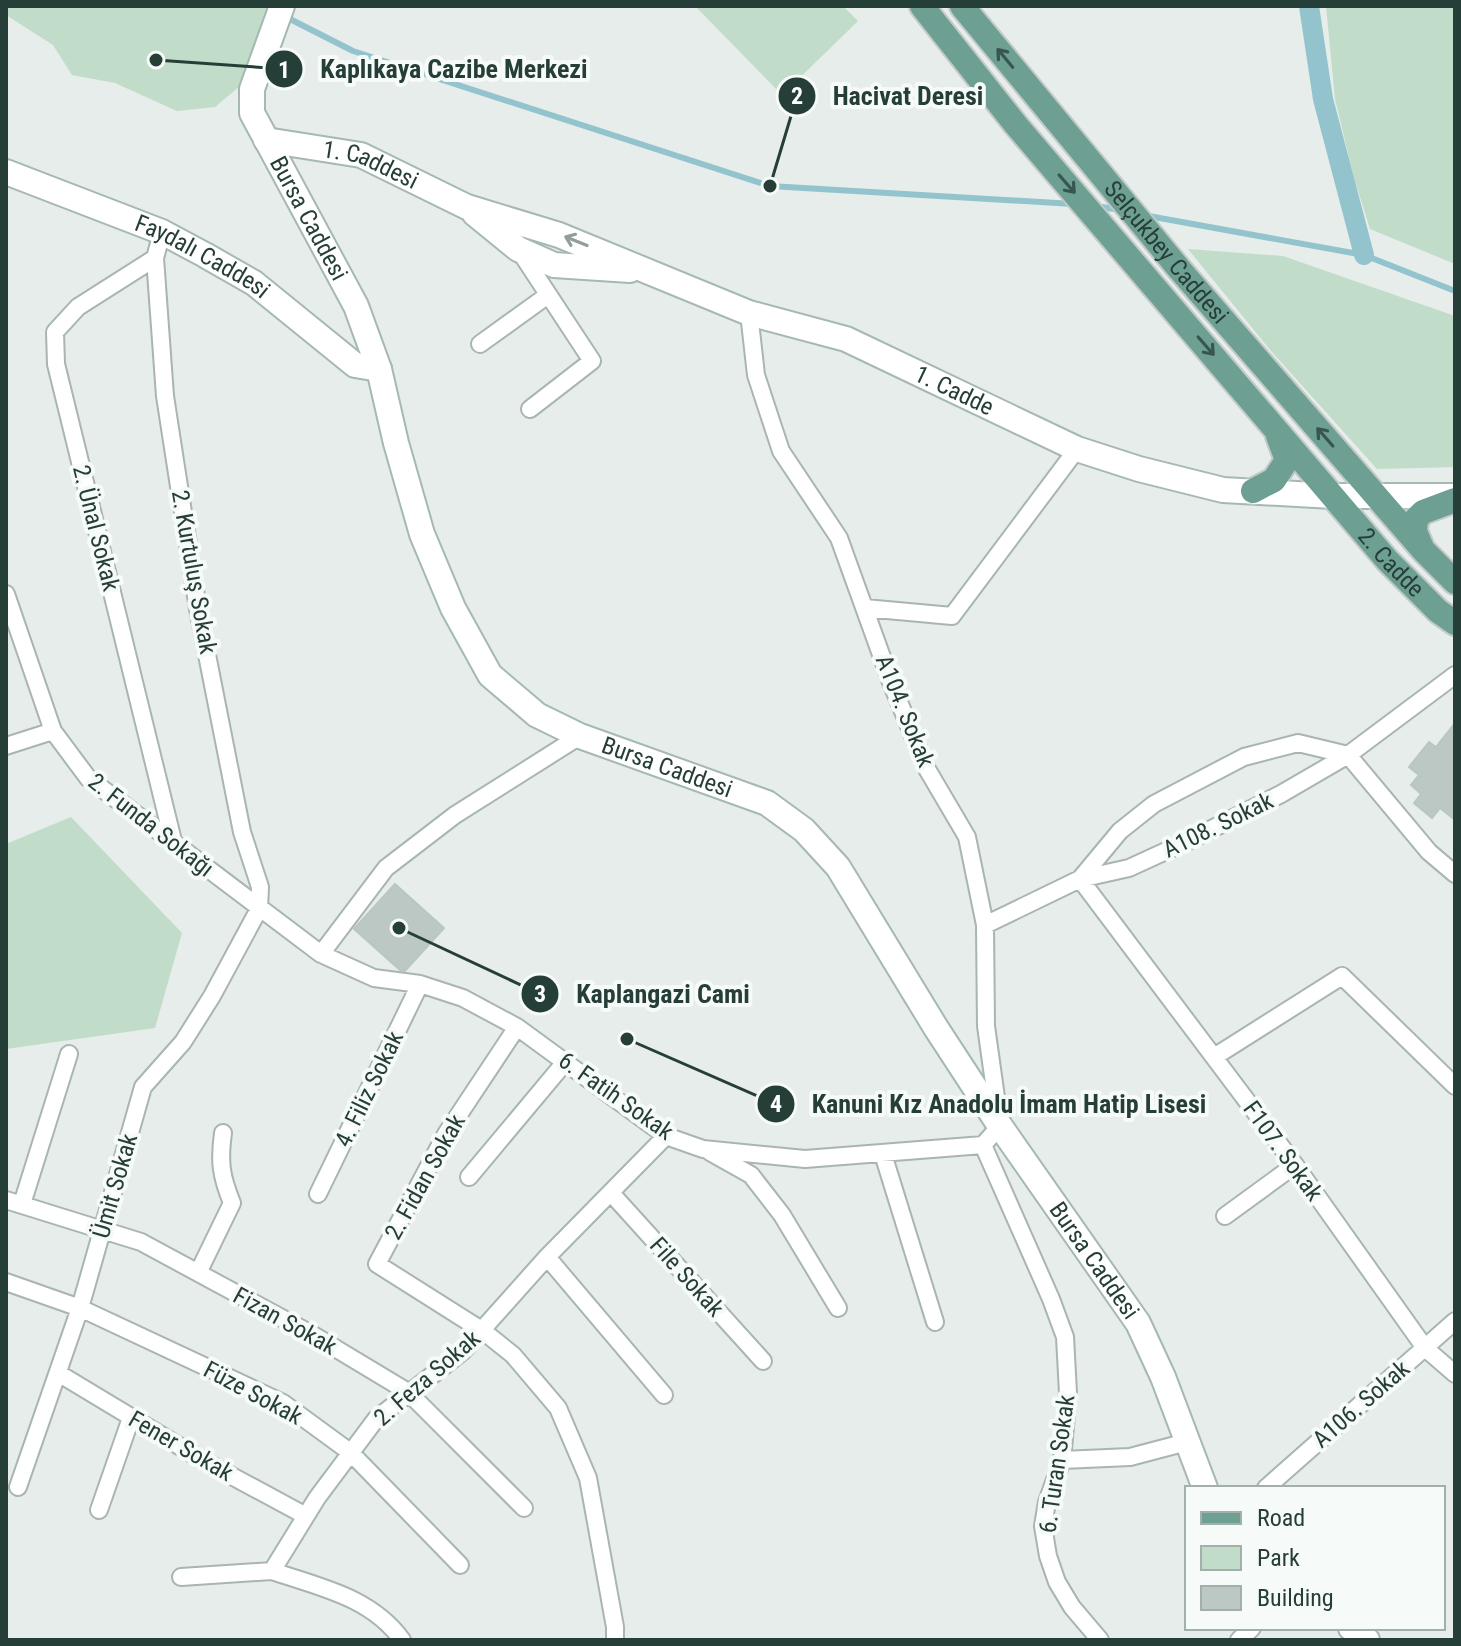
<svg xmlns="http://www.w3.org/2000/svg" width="1461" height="1646" viewBox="0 0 1461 1646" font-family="'Roboto Condensed',sans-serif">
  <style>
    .green { fill: #c1dcc8 }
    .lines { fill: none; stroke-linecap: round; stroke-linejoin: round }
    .stream { stroke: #93c4cd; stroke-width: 6 }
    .canal { stroke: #93c4cd; stroke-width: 20 }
    .building { fill: #bbc8c3; stroke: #b8c7c1; stroke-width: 2 }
    .street-casing { stroke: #a9b5b1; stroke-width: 20 }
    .secondary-casing { stroke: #a5b8b2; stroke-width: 28 }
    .primary-casing { stroke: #c2c9c7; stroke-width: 28 }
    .street { stroke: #fff; stroke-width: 16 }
    .secondary { stroke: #fff; stroke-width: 24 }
    .primary { stroke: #6e9f93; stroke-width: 24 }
    .oneway { stroke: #38564f }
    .oneway2 { stroke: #929e9c }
    .labels { text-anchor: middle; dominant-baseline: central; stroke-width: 8; stroke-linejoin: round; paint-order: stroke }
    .street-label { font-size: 24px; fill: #263e38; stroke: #f6faf8 }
    .leader { fill: none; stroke: #263e38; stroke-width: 3 }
    .callout-dot { fill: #263e38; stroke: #f6faf8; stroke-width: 3 }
    .mark-label { font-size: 24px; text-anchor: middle; font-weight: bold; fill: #fff }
    .callout-label { font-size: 26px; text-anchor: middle; font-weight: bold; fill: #263e38; stroke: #f6faf8; stroke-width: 8; stroke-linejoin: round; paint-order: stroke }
  </style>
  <rect width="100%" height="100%" fill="#e6edea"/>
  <!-- green -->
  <path class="green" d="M6,6H271L240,86L215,107L177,111L115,83L72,75L53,45L6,15Z
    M695,6H843L858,21L782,95Z
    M1326,6H1455V264L1370,229L1354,178L1335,99Z
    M1188,249L1283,256L1455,316V467L1377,469L1271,351Z
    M71,817L182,933L155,1028L6,1049V844Z"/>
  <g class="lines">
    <!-- stream -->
    <path class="stream" d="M286,17L353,51L770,186L1073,204
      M1096,206L1120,210
      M1143,215L1364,255L1455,291"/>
    <!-- canal -->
    <path class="canal" d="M1309,6L1323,99L1364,255"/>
  </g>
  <!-- building -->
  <path class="building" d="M1455,723V820L1440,808L1432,818L1414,803L1421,794L1411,785L1419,775L1409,767L1429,742L1436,747Z
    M395,884L444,928L405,971L400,970L354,929Z"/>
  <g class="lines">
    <!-- street casing -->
    <g class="street-casing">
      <path id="street" d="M519,250L592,361L530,409
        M155,258L78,307L55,332L56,364L174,845
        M480,344L548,295
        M6,594L53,731L88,778L321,954L374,978L420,984L463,998L517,1027L666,1136L703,1149L805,1159L983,1145L1000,1126L986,1026L985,925L967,837L927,769L892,685L839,538L781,451L756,375L749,313
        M865,608L952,616L1077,449
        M6,746L53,731
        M1455,874L1429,852L1348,755L1281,794L1190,840L1129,868L1080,879L1295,1165L1425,1348L1455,1374
        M985,925L1080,879L1120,831L1154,804L1244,757L1298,743L1348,755L1455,675
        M321,954L386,868L455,815L580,736
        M517,1027L446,1134L377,1264L483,1331L513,1355L558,1408L588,1478L615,1627V1640
        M1214,1057L1342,976L1455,1086
        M983,1145L1051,1299L1065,1337L1068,1393L1062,1460L1047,1502L1043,1526L1048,1556L1057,1582L1072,1607L1100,1640
        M710,1152L751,1175L782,1215L838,1308
        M883,1154L935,1322
        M469,1177L566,1061
        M611,1193L763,1361
        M318,1194L420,984
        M6,1200L141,1242L315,1336L408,1392L524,1508
        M22,1204L69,1054
        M1225,1216L1295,1165
        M547,1257L664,1395
        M198,1273L232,1203C221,1176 219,1162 223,1133
        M6,1282L80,1308L283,1403L350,1452L460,1565
        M58,1373L204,1461L306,1516
        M1062,1460L1130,1457L1187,1442
        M18,1487L80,1308L143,1087L183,1042L212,996L259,909L260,887L242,832L198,609L165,396L155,258L162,232
        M1266,1488L1455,1321
        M99,1510L131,1418
        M272,1571C319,1587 371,1597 402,1640
        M181,1577L272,1571L317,1498L376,1419L463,1351L547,1257L666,1136
        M1239,1640L1252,1628"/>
    </g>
    <!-- secondary casing -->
    <g class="secondary-casing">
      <g id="secondary">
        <path id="s1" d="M282,6L252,89V113L356,306L379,369L396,443L422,534L453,608L490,675L537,715L580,736L767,803L804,830L838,867L936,1028L1000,1126L1138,1323L1163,1377L1205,1488"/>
        <path id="s2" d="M266,140L361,155L467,207L559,235L749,313L846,339L1077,449L1139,469L1223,490L1333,496H1455"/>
        <path id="s3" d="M6,172L162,232L205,255L254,283L355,365L379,369"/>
        <path d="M475,214L518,249L554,265L630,270"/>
        <path d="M1351,1628L1367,1640"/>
      </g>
    </g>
    <!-- primary casing -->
    <g class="primary-casing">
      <g id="primary">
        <path id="s4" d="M922,6L1016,125L1387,560L1438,611L1455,623"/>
        <path id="s5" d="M962,6L1180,270L1423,550L1455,582"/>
        <path d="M1253,491L1274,480L1287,460L1278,436"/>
        <path d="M1422,548L1415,531L1416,519L1423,512L1455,500"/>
      </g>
    </g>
    <!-- street -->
    <use href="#street" class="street"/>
    <!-- secondary -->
    <use href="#secondary" class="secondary"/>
    <!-- primary -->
    <use href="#primary" class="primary"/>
  </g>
  <!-- one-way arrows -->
  <defs><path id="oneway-shaft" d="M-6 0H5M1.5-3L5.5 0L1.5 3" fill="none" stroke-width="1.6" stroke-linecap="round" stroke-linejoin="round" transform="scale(2)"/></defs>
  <g class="oneway">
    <use href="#oneway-shaft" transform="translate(1005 58) rotate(-130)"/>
    <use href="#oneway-shaft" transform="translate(1067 184) rotate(49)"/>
    <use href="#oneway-shaft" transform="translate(1206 346) rotate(49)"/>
    <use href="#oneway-shaft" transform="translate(1325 437) rotate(-131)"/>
  </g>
  <use class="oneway2" href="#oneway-shaft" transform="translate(576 241) rotate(-158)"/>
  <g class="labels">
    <!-- street labels -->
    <g class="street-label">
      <text stroke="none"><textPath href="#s2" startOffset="108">1. Caddesi</textPath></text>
      <text stroke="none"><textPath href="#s1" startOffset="232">Bursa Caddesi</textPath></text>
      <text stroke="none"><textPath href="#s5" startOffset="320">Selçukbey Caddesi</textPath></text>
      <text stroke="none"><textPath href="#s3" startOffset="214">Faydalı Caddesi</textPath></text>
      <text stroke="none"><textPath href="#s2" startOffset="736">1. Cadde</textPath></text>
      <text transform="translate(96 528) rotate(76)">2. Ünal Sokak</text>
      <text stroke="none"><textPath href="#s4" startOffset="728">2. Cadde</textPath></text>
      <text transform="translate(194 572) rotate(80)">2. Kurtuluş Sokak</text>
      <text transform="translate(905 711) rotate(68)">A104. Sokak</text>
      <text stroke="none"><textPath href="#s1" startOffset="928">Bursa Caddesi</textPath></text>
      <text transform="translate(151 825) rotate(38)">2. Funda Sokağı</text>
      <text transform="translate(1218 825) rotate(-26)">A108. Sokak</text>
      <text transform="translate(369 1089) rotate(-64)">4. Filiz Sokak</text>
      <text transform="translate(616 1096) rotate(35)">6. Fatih Sokak</text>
      <text transform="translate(1283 1151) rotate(54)">F107. Sokak</text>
      <text transform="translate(425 1177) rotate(-61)">2. Fidan Sokak</text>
      <text transform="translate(115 1186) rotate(-74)">Ümit Sokak</text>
      <text stroke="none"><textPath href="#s1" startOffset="1600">Bursa Caddesi</textPath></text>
      <text transform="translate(687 1277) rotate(48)">File Sokak</text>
      <text transform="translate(285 1321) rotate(29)">Fizan Sokak</text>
      <text transform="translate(427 1378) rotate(-41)">2. Feza Sokak</text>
      <text transform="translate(253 1393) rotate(28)">Füze Sokak</text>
      <text transform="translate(1361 1404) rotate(-41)">A106. Sokak</text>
      <text transform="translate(181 1446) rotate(30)">Fener Sokak</text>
      <text transform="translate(1057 1464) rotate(-82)">6. Turan Sokak</text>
    </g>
  </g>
  <!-- callouts -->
  <path class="leader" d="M156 60L284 69M770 186L797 96M399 928L540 994M627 1039L776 1104"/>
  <g class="callout-dot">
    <circle cx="156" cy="60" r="8"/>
    <circle cx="770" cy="186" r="8"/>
    <circle cx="399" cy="928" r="8"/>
    <circle cx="627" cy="1039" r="8"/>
    <circle cx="284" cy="69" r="20"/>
    <circle cx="797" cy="96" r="20"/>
    <circle cx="540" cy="994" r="20"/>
    <circle cx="776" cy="1104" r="20"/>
  </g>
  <g class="mark-label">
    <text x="284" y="78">1</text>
    <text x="797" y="104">2</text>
    <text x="540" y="1002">3</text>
    <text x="776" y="1112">4</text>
  </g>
  <g class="callout-label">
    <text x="454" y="78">Kaplıkaya Cazibe Merkezi</text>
    <text x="908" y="105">Hacivat Deresi</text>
    <text x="663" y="1003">Kaplangazi Cami</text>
    <text x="1009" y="1113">Kanuni Kız Anadolu İmam Hatip Lisesi</text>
  </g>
  <!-- border -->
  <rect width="1461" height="1646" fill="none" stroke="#263e38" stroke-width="16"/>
  <!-- legend -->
  <rect x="1185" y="1486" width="260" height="144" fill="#f6faf8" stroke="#a3afab" stroke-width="2"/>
  <rect x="1201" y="1512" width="40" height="12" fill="#6e9f93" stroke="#a3afab" stroke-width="2"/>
  <text x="1257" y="1526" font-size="24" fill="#263e38">Road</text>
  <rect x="1201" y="1546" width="40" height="24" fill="#c1dcc8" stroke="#a3afab" stroke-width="2"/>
  <text x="1257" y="1566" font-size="24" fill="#263e38">Park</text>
  <rect x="1201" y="1586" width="40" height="24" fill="#bbc8c3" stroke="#a3afab" stroke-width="2"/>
  <text x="1257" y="1606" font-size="24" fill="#263e38">Building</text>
</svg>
